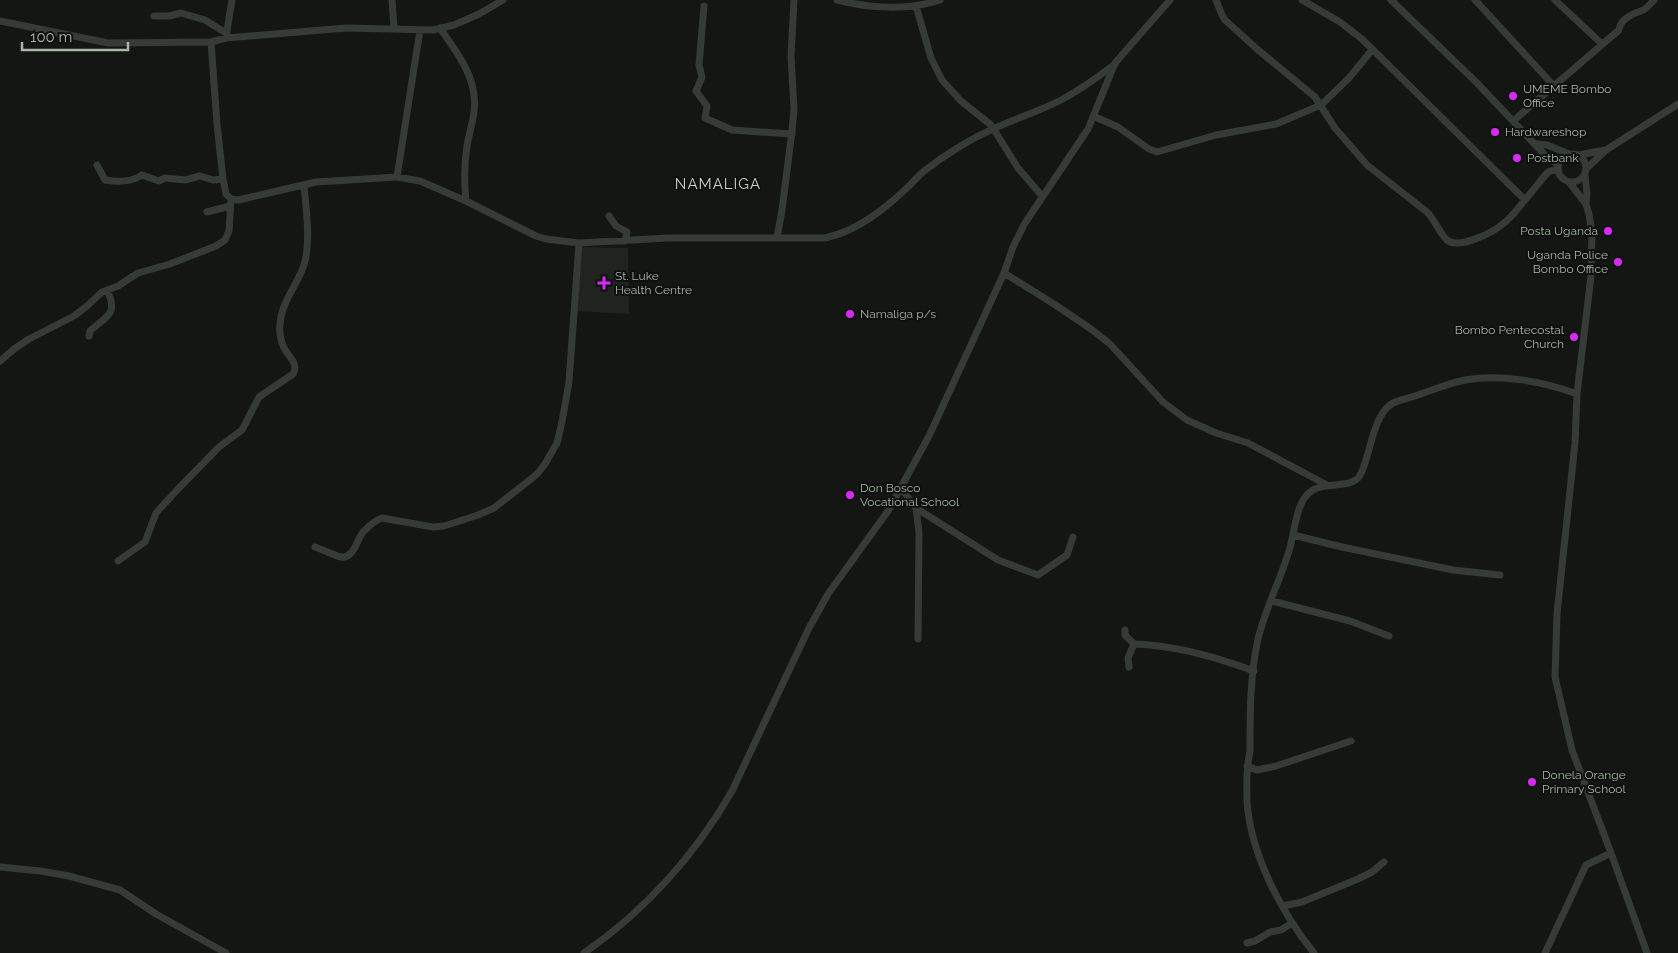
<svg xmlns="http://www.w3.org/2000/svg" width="1678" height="953" viewBox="0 0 1678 953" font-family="Raleway,sans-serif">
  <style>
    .built { fill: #202320 }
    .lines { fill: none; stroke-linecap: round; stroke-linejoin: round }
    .street { stroke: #353b35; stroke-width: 7 }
    .poi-dot { fill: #d82af7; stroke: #0f110f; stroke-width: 2 }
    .labels { text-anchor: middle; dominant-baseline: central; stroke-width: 4; stroke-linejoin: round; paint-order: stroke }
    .poi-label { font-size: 12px; fill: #a7b6a5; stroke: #0f110f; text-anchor: start }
    .quarter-label { font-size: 15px; letter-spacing: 1px; fill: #c7d2c6; stroke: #0f110f }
  </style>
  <rect width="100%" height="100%" fill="#141614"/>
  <!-- built -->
  <path class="built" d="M586,247L628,248L629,314L577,311L582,248Z"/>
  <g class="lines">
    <!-- street -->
    <path class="street" d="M392,0L394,29
      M837,0C868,8 909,11 940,0
      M1216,0L1222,15L1225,20L1257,49L1315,97L1335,128L1367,165L1427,212C1435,220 1440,234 1447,240C1459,250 1494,232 1504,223C1512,217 1518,208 1525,200L1362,39L1340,22L1302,0
      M1391,0L1477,83L1543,153L1558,165
      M1475,0L1554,86
      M1555,0L1602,44
      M704,6L699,65L702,77L696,91L707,106L705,118L732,130L792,134
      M916,6L931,58L942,80L961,101L991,125L1018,168L1042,196
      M154,16H169L181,13L205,20L226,33
      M0,21L108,43L211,42L226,38L346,28L433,30L454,25L479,14L503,0
      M440,28C452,46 469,67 473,89C478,110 470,127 467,146C464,165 464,182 466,201
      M226,37L232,0
      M211,42L217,124L223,179L226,194L231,199L238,200L316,182L397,177L420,181L466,201L536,236L546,239L579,243L667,238H825C858,231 886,208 910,185C915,180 919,175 924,171C945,155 970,139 995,128C1017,118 1040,111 1061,100C1080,90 1098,77 1115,64
      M1093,116L1118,127L1149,149L1157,152L1216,135L1276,124L1321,105L1349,78L1372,50
      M1513,121L1619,30C1620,20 1632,14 1641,11C1646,10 1650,4 1654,0
      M1537,144L1547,145L1569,154
      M1558 168a14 14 0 1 1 28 0a14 14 0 1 1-28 0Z
      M1579,155L1605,150
      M97,165L105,180C117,182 132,182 142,175L159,181L165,178L185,180L200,176L213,180L223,179
      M1586,169L1606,150L1678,104
      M1585,175L1587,194L1586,204
      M397,177L420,30
      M1569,182L1586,204L1589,214L1592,234L1591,276L1577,394L1575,443L1557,614L1555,677L1572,750L1611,853L1647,953
      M1525,200L1547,173L1550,171L1558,170
      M207,212L230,206
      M609,216L616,226L627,232L625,241
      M777,237L782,210L792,131L794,109L791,56L794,0
      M1004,273L1054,304L1091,329L1110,344L1163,402L1187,420L1216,433L1248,443L1327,485
      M89,336L90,331C106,316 119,315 107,290
      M0,361L14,349L29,339L74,316L87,306L102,292L118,286L138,273L170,264L216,246L225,240L229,231L231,199
      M901,488L916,508L919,532L918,639
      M916,508L998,560L1038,575L1067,555L1073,537
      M1293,535L1342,547L1453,570L1500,575
      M315,547C324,550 333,555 341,557C354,559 357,539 363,532C369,526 375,520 382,518L433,527L444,526L478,515L494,508L526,483L537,474L545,464L557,443L562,422L569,382L579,243
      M118,561L145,542L156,513L178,489L219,447L242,430L259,397L293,374C299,364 289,357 284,348C281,342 279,332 280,325C281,302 297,286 304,265C311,243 306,208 304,185
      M1272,601L1350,621L1389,636
      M1125,630V635L1134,644
      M1129,667L1128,658L1134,644C1175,645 1216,657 1254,671
      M1247,766L1257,770L1276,766L1351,741
      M0,867L40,871L69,876L120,890L156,914L226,953
      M1283,906L1302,902L1358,879L1372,872L1384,862
      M1247,943L1255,941L1270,932L1281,930L1292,923
      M584,953C644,912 696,854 732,791L809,628L828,594L888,511L929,436L1004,273L1013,247L1025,223L1088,129L1115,63L1170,0
      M1314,953C1281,912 1251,855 1247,802C1247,790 1246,776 1248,765C1248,759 1250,755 1250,749C1250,713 1250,675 1258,639C1265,610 1279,583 1288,554C1294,538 1295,509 1306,496C1319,479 1347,490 1358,478C1362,474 1363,468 1365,463C1370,448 1375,421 1385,410C1392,400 1407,399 1418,395C1433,390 1449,383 1465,380C1501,374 1542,381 1577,394
      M1545,953L1586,865L1611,853"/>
  </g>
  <!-- markers -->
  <g class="poi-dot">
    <circle cx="1513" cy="96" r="5"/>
    <circle cx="1495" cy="132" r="5"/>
    <circle cx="1517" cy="158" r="5"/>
    <circle cx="1608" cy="231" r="5"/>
    <circle cx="1618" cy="262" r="5"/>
    <path d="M601.5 275.5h5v5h5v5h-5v5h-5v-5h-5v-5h5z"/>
    <circle cx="850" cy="314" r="5"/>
    <circle cx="1574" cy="337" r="5"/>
    <circle cx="850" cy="495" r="5"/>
    <circle cx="1532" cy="782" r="5"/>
  </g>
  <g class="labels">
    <!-- poi labels -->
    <g class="poi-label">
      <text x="1523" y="89">UMEME Bombo<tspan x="1523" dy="14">Office</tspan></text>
      <text x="1505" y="132">Hardwareshop</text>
      <text x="1527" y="158">Postbank</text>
      <text x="1598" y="231" text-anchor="end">Posta Uganda</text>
      <text x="1608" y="255" text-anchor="end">Uganda Police<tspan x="1608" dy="14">Bombo Office</tspan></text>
      <text x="615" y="276">St. Luke<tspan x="615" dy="14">Health Centre</tspan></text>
      <text x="860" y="314">Namaliga p/s</text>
      <text x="1564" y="330" text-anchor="end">Bombo Pentecostal<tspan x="1564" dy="14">Church</tspan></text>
      <text x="860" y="488">Don Bosco<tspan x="860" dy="14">Vocational School</tspan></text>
      <text x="1542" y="775">Donela Orange<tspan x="1542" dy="14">Primary School</tspan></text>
    </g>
    <!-- quarter labels -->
    <g class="quarter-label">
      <text x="718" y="184">NAMALIGA</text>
    </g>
  </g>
  <!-- scale -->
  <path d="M22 42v8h106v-8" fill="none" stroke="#a7b6a5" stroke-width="2.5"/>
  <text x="30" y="42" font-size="15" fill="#a7b6a5" stroke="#0f110f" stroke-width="4" paint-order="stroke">100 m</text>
</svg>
